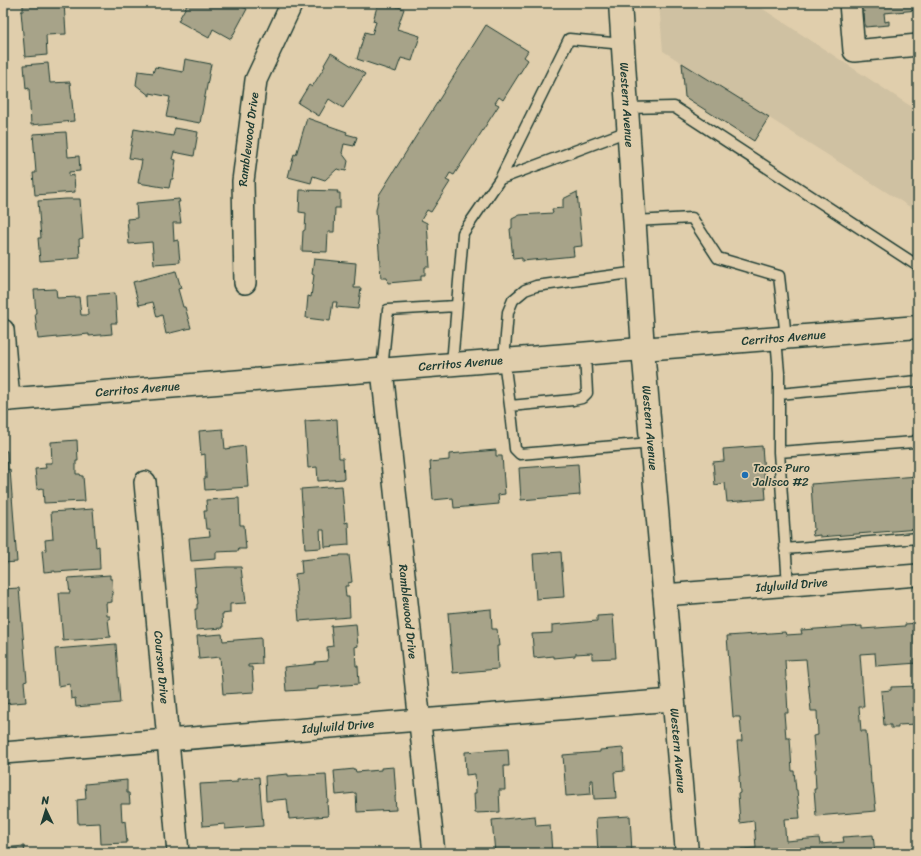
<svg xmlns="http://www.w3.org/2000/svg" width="921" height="856" viewBox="0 0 921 856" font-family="Sriracha,sans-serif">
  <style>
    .built { fill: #cfc1a2 }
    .building { fill: #a7a389; stroke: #1f3d34 }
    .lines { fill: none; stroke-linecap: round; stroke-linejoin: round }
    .lane-casing { stroke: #1f3d34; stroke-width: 13 }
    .street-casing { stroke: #1f3d34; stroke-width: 24 }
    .secondary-casing { stroke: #1f3d34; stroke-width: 25 }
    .lane { stroke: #e0ceac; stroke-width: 10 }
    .street { stroke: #e0ceac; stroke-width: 21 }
    .secondary { stroke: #e0ceac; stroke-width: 22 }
    .poi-dot { fill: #1f6fb2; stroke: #e0ceac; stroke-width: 1.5 }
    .labels { text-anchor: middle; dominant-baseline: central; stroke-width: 3.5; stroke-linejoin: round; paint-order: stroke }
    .street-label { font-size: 12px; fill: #1f3d34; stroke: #e0ceac }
    .poi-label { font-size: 12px; fill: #1f3d34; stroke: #e0ceac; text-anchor: start }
  </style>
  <rect width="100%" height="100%" fill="#e0ceac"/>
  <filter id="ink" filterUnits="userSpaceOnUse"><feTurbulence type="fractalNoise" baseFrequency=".025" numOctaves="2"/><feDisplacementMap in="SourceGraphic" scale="8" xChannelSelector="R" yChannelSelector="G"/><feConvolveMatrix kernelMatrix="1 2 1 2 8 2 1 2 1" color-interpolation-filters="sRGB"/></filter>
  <g filter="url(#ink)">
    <!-- built -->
    <path class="built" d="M659,3H754L918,111V212L663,51Z"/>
    <!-- building -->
    <path class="building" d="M23,3H64L66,34L46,35L47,55L25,57L21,11H23Z
      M188,3H238L237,4L247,9L231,39L213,29L209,38L178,21Z
      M378,3H386L404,9L397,29L420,36L412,61L401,58L396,72L357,59L365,32L372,34L376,22L373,21Z
      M859,3H918V10L884,13L885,22L889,21V25L865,27L864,11L859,12Z
      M486,25L528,51L524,57L528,60L503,100L499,97L495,103L499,105L454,175L450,173L446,180L450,182L431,212L427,210L421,220L427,223L430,267H425V275H421V280L388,283L387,278H381L376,210L379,195Z
      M331,53L365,74L343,108L329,99L319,116L298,103L309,85L312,87L325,66L324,65Z
      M185,59L211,64L200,123L166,117L170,97L150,93V96L136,85L138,71L153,73L155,67L183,72Z
      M48,63L50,83L70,82L74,121L31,125L29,88L26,89L24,65Z
      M682,63L769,117L754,141L685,97Z
      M307,118L347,132L346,134L357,137L354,146L344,144L342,153L348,161L346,171L337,169L325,180L313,176L311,183L288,177L294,154L296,155Z
      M175,128L198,132L194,156L174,152L172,159L176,160L173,179H171L169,188L138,183L142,160L129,158L134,129L173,136Z
      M66,132L68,157L79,156L80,171L69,172V176L74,175L75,192L35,195L33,173H36L33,134Z
      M300,190L338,191L337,193H340V208H335L334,232H328L327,252L302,251L303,231L305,230L306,213L299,212Z
      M577,192L582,246L573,247L574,256L522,261V258L513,259L510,229L512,228V219L520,215L553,213L552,209L563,208V199Z
      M66,199H80L83,238L79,239L80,258L40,261L38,238H41L38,201Z
      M179,199L180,202H178L181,223H173L174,241L178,240L180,262L154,264L152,242L129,244L127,219L137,218L136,203Z
      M314,259L356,263L354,288H361L358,309L336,307L337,302H333L330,321L306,318L308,296L311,297L314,275L312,274Z
      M176,271L181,288L178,289L183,307H185L191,328L166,334L162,315L157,317L153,302L139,305L133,282Z
      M56,289L57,298L79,297L81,315H88L87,295L115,293L117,323H111L112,334L89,336V334L38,339L35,313H36L34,290Z
      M337,419L339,458H343L344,479L318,481L317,467L308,468L305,421Z
      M223,429L225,449L245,446L248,487L205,490L204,478H206L205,454L201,455L199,431Z
      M77,440L78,461H76V474H80L81,476H83L85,501L44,503L43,488L37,489L35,469L46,468L45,463H52L51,442Z
      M762,446L766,499L727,502L725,483L715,485L713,462L724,461L723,449Z
      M496,450V456H502L505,494L498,495L499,504L454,508L453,498L433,500L430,462L449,460V454Z
      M3,451H7L8,470L10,469L17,562L3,563Z
      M578,464L580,495L521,500L519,468Z
      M918,476V529L820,537V535L813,536L812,531L814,530L811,484Z
      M342,486L345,523L348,522L349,545L325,547L324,530H320L321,548L305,549L301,489Z
      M239,498L240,525H244L246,549H238L239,551L216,552V559L191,561L189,538L210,536L209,529H206L204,511H207L206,500Z
      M93,509L96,547L99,546L100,569L55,572V571L44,572L42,551L46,550L45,540L53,539L51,512Z
      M561,552L564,597L536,599L533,554Z
      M340,555H349L352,582L348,583V586H345L346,597H349L350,617L299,621L295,574L302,573L301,560L340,556Z
      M227,567H241L243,585H244L246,603L230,604V613L222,614L223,628L196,630L195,609H197V604H198L197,594H196L194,569Z
      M110,575V579H112L113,595H112V602L106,603L107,616H110V619H108L110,636H111V637L63,641L59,593H70L68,578Z
      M19,588L27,681L24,682L26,702L3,704V589Z
      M491,609L492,629H497L499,646H497L498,669L453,673L448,613Z
      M613,615L616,658L592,659V653L575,654V656L554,658V656L534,658L532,634L552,633V625L597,621V616Z
      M918,623V663L876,666L875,653L860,654L864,707H859L861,731H866L869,765H870L871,784H873L876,811L816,816L814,789H816L815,769H816L813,736L818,735L817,711H811L806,659L785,660L788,713H784L786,738H790L792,771H794L796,790H797L800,818L784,819L786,841L819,838L820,844L844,842L843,837L873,835L875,853H741V849L756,848L754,821L740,823L738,794L740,793L739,776H740L737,741H742L740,717H733L727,636L785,632L786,635L802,634L801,630L862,626V629L905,626V624Z
      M356,624L358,646L355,647L356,666H358L359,684L318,687V689L286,691L284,667L315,664V662L328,661L327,647L333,646L331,626Z
      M222,634L223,641L261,638L262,664L248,665V667H252L254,692L223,694L220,657L199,659L197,636Z
      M116,644L120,703L76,707L75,698L71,699L70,684L58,686L55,649Z
      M918,686V724L898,725V728H891V725H884L881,691L891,690V687Z
      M623,748L624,771L614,772L616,798L594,799L593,780H590L591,794L566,796L563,755L600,752V750Z
      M508,749L509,766H504L505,790H499L500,812L475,813L474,793H476L475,774L466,775L465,752Z
      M394,767L396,796H395L396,810L357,812L356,793L336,795L334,771L355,769L356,772L381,770V768Z
      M288,774V776L326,774L328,802H327L328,816L289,819L287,799L266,801L265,776Z
      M259,777L263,826L225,829V824L203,826L200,784L237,782V779Z
      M127,780V793H129L130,804H121L122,822L125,821L127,843L101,844L100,823L78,824L77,800L86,799L85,784Z
      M535,816L536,826L550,825L552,853H495L492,820Z
      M630,816L632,853H598L596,818Z
      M24,846L25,853H3V848Z
      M117,850V853H81L80,852L98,851V852Z
      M361,851L362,853H330Z"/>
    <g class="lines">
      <!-- lane casing -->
      <g class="lane-casing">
        <path id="lane" d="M627,108L674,107L918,266
          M500,179L569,39L623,44
          M634,221L692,218L718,258L779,276L786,337
          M638,272L536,286L525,290L513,300L508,312L504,360L512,421L515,449L520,454L651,443
          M776,338L779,373V452L788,586
          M452,364L463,233L500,179L628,131
          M382,370L388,310L456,306
          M779,394L918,381
          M510,406L573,400L582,398L587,393L585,353
          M779,452L914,442L918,439
          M785,549L918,538"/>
      </g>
      <!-- street casing -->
      <g class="street-casing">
        <g id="street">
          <path d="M850,3L854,51L918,45"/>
          <path id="s1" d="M245,283L243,181L256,80L292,3"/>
          <path d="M3,330L9,400"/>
          <path id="s2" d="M382,370L434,853"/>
          <path id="s3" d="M145,482L178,853"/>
          <path id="s4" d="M664,595L918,575"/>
          <path id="s5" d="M3,753L673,700"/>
        </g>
      </g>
      <!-- secondary casing -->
      <g class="secondary-casing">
        <g id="secondary">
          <path id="s6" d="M620,3L643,349L687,853"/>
          <path id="s7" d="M3,400L918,327"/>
        </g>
      </g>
      <!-- lane -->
      <use href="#lane" class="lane"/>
      <!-- street -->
      <use href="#street" class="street"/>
      <!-- secondary -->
      <use href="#secondary" class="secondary"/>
    </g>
  </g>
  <!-- markers -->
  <circle class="poi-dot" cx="745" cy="475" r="4"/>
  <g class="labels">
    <!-- street labels -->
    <g class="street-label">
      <text stroke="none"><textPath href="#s6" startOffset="102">Western Avenue</textPath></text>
      <text stroke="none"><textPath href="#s1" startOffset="144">Ramblewood Drive</textPath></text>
      <text stroke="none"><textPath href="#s7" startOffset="783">Cerritos Avenue</textPath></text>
      <text stroke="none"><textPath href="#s7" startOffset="459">Cerritos Avenue</textPath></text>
      <text stroke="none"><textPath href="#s7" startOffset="135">Cerritos Avenue</textPath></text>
      <text stroke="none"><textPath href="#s6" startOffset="426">Western Avenue</textPath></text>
      <text stroke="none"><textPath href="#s4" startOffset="128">Idylwild Drive</textPath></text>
      <text stroke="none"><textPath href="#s2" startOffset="243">Ramblewood Drive</textPath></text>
      <text stroke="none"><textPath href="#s3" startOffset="186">Courson Drive</textPath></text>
      <text stroke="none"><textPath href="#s5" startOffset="336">Idylwild Drive</textPath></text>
      <text stroke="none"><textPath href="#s6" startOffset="750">Western Avenue</textPath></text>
    </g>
    <!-- poi labels -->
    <g class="poi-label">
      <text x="753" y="468">Tacos Puro<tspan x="753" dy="14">Jalisco #2</tspan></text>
    </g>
  </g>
  <!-- margin -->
  <rect width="921" height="856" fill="none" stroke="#e0ceac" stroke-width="16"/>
  <rect x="8" y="8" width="905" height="840" fill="none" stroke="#1f3d34" stroke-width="1.5" filter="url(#ink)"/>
  <!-- north arrow -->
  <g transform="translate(46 810) rotate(356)" stroke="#e0ceac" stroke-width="3" paint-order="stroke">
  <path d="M0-3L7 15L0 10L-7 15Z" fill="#1f3d34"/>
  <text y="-6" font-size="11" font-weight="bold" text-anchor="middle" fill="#1f3d34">N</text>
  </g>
</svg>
